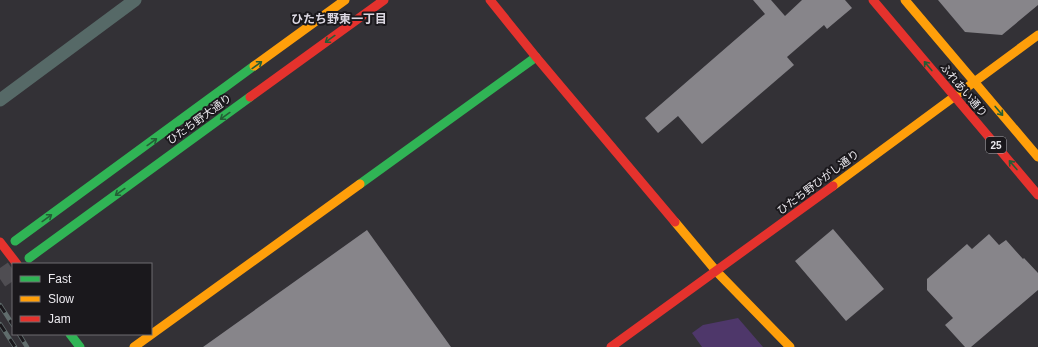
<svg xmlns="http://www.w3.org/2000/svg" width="1038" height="347" viewBox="0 0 1038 347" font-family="Arial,'Noto Sans JP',sans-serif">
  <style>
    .green { fill: #4e376a }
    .building { fill: #87858a }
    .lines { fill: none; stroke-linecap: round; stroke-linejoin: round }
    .secondary-tunnel { stroke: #4f4d52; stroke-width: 18; stroke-dasharray: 18 9; stroke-linecap: butt }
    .street { stroke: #566967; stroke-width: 13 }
    .fast { stroke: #30b455; stroke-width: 9 }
    .slow { stroke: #ff9f0a; stroke-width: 9 }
    .jam { stroke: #e5322d; stroke-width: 9 }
    .rail-casing { stroke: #606c6c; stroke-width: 4.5 }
    .rail { stroke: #1a181c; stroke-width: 3; stroke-dasharray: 9; stroke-linecap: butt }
    .oneway { stroke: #245e36 }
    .labels { text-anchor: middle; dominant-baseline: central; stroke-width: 4; stroke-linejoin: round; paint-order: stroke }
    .shield { fill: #1a181c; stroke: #acaaaf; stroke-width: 1 }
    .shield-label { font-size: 10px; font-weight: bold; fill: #ebe9ee }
    .street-label { font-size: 11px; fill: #ebe9ee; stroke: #1a181c }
    .neighbourhood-label { font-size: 12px; font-weight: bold; fill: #dbd7e1; stroke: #1a181c }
  </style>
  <rect width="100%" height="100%" fill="#333136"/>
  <!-- green -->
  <path class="green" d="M738,318L763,347H702L692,333L703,325Z"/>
  <!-- building -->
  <path class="building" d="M753,0H771L785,16L802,0H845L852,8L827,29L824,25L787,57L794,65L702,144L678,116L658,133L645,118L765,14Z
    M938,0H1038V5L1002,35L965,32Z
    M833,229L884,289L846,321L795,261Z
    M367,230L451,347H203Z
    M989,234L999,245L1006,240L1023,259L1024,258L1038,273V290L971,347H965L945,325L953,318L927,290V279L967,244L972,249Z"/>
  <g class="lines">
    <!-- secondary-tunnel -->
    <path class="secondary-tunnel" d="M0,279L13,270"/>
    <!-- street -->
    <path class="street" d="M0,100L135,0"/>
    <!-- fast -->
    <path class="fast" d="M360,184L536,57
      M15,241L254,66
      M29,258L250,97
      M70,334L80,347"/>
    <!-- slow -->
    <path class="slow" d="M905,0L1038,157
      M254,66L345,0
      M833,186L1038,35
      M675,222L717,272L790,347
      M134,347L360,184"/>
    <!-- jam -->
    <path class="jam" d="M490,0L536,57L675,222
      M873,0L1038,195
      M250,97L384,0
      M0,242L17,264
      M611,347L833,186"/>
    <!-- rail casing -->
    <g class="rail-casing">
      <path id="rail" d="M0,305L13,325
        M0,324L15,347
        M19,334L27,347"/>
    </g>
    <!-- rail -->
    <use href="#rail" class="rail"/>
  </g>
  <!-- one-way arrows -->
  <defs><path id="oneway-shaft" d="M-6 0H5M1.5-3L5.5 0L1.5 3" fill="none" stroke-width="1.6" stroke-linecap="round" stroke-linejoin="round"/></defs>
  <g class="oneway">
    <use href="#oneway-shaft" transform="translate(330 39) rotate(144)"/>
    <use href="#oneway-shaft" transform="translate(257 65) rotate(-36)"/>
    <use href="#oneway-shaft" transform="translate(928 66) rotate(-130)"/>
    <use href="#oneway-shaft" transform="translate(999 111) rotate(50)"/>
    <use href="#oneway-shaft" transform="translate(225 116) rotate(144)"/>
    <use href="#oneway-shaft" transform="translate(152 142) rotate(-36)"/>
    <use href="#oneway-shaft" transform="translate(1013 165) rotate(-131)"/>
    <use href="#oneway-shaft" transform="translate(120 192) rotate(144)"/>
    <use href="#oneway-shaft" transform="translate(47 218) rotate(-36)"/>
  </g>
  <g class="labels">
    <!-- shield labels -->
    <rect class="shield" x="986" y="137" width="20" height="16" rx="3"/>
    <g class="shield-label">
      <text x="996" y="145">25</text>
    </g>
    <!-- street labels -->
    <g class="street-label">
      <text transform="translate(964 90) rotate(50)">ふれあい通り</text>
      <text transform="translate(199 119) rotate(-36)">ひたち野大通り</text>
      <text transform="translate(818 182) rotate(-37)">ひたち野ひがし通り</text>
    </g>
    <!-- neighbourhood labels -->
    <g class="neighbourhood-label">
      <text x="339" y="19">ひたち野東一丁目</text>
    </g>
  </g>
  <!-- legend -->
  <rect x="12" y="263" width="140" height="72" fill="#1a181c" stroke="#6e6c70"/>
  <rect x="20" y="276" width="20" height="6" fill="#30b455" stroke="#6e6c70"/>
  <text x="48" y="283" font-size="12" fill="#ebe9ee">Fast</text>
  <rect x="20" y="296" width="20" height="6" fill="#ff9f0a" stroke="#6e6c70"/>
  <text x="48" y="303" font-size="12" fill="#ebe9ee">Slow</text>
  <rect x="20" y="316" width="20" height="6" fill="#e5322d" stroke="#6e6c70"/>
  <text x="48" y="323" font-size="12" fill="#ebe9ee">Jam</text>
</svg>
